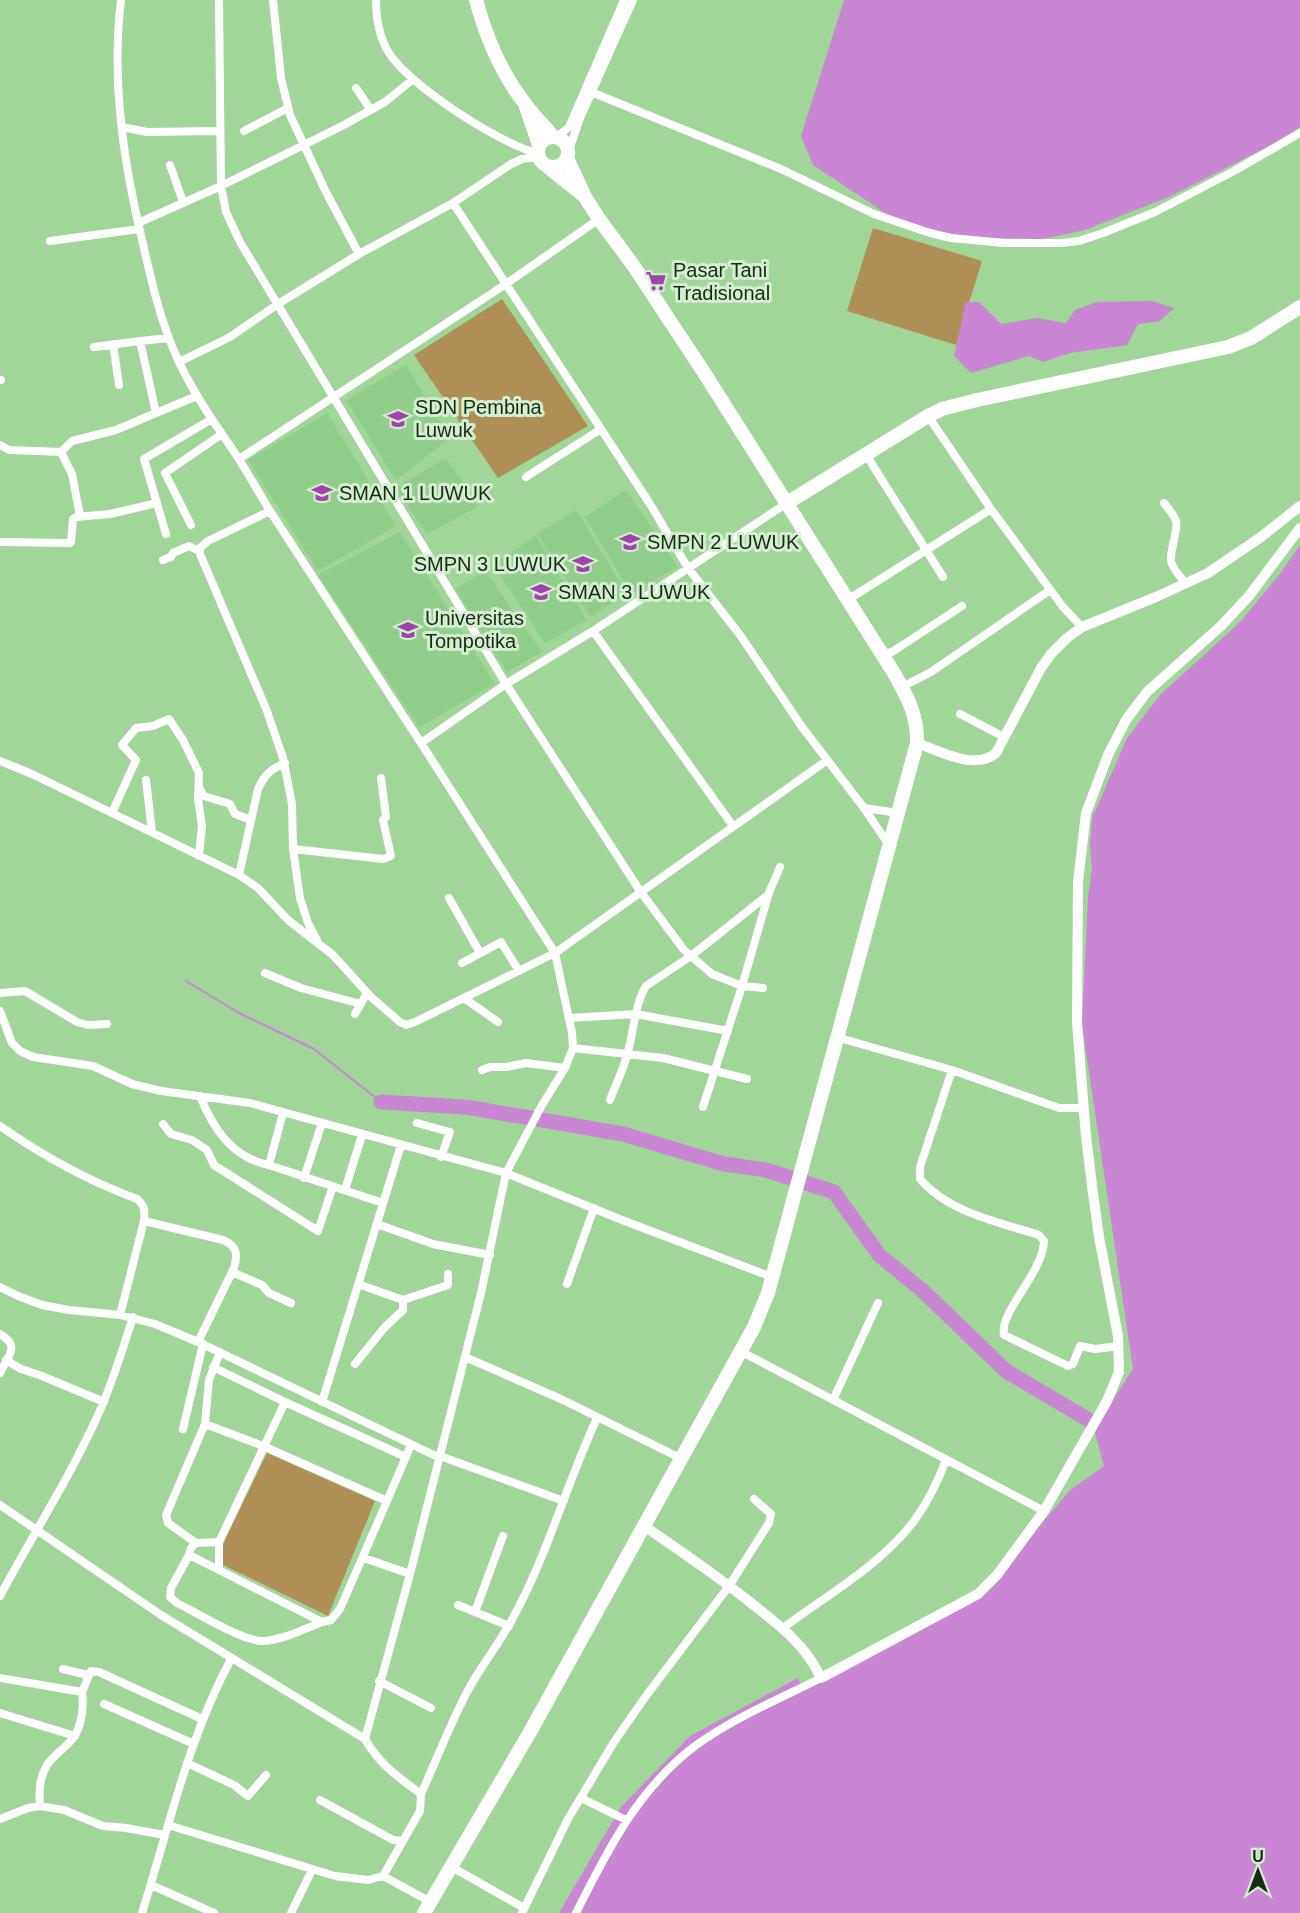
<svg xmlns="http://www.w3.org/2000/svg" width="1300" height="1913" viewBox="0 0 1300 1913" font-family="Arial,sans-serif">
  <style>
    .built { fill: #92ce8b }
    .green { fill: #af8f56 }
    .water { fill: #c986d3 }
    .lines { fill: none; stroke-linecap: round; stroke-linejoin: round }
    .stream { stroke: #c986d3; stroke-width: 2 }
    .river { stroke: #c986d3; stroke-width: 15 }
    .street { stroke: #fff; stroke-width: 8 }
    .secondary { stroke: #fff; stroke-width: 10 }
    .highway { stroke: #fff; stroke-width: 14 }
    .labels { text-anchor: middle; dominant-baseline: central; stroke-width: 6; stroke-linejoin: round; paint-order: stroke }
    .poi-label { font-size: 20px; fill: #162c14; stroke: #d4efd0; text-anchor: start }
  </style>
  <rect width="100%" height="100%" fill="#a0d799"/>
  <!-- built -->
  <path class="built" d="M406,365L450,438L396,480L346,400Z
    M327,413L396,526L318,571L248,460Z
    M446,458L479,506L427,534L395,488Z
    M626,490L678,567L631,593L585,517Z
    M576,510L627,594L590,617L537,534Z
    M400,532L495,684L419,727L318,575Z
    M536,536L587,620L545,643L493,564Z
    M485,571L542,652L507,672L455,589Z"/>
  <!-- green -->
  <path class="green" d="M873,228L982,261L956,345L847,311Z
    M502,299L588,426L498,478L414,355Z
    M267,1453L375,1501L328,1616L215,1561Z"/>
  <!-- water -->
  <path class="water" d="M844,0H1300V127L1269,146L1169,197L1085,230L1042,239L955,237L894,219L813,165L801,136Z
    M1152,301L1174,308L1160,321L1138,324L1127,345L1070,353L1043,362L1029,356L971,373L954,356L966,302H979L1001,324L1037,318L1066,323L1075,310L1097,302Z
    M1300,545V1913H559L621,1807L690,1736L798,1678L804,1691L978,1599L1069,1491L1104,1466L1095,1433L1103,1415L1133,1369L1082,1025L1088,897L1092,869L1090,847L1092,818L1127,738L1160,695L1240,622L1279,575Z"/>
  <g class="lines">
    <!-- stream -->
    <path class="stream" d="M186,981L239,1013L314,1049L381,1102"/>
    <!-- river -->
    <path class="river" d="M381,1102L466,1107L623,1134L724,1164L766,1170L834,1192L879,1255L923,1291L1006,1371L1099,1426"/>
    <!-- street -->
    <path class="street" d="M121,0C111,82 124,165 143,244C152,284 161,324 179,362C195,396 217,427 239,459
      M219,0L221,186L226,212L240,242L506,684L640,891L684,950L712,974L742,986L763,988
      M273,0L281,78L290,115L326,192L359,254
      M376,0C376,19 379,37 389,53C410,86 500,144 537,153
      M356,88L371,110
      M591,92L781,169L874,214L930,233L951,238L1004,243H1061L1079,241L1103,233L1155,212L1234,171L1300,133
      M122,127L147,132L220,131
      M244,131L288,108
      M557,137L569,127L624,0
      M568,153L580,118L633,0
      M170,165L183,202
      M453,203L650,504L688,568L740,635L802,727L864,808L889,845
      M138,223L221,186L342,126L385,102L412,80
      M50,241L139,229
      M169,338L140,341L156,413L197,396
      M113,344L119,385
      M94,347L140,341
      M179,362L230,337L278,304L359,254L453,203L511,164L522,159L538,157
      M0,380H1
      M928,416L991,509L1063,607L1082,627
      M0,445L9,450L61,452L72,441L116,430L156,413
      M61,452L72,474L80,516
      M865,453L943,577
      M526,477L601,429
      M1164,503C1183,526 1176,524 1172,550C1171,554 1170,560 1172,564C1174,571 1182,578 1186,584
      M270,511L208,541L200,548V554L267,711L283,758L292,804L293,849L300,898L308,923L317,940
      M191,525L165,473L222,434
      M166,534L144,459L212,419
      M0,542L70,543L71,542L73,519L76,517L110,514L157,503
      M163,560L171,557L173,553L189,546L199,551
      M849,599L991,509
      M593,631L733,826
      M882,654L892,652L962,606
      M902,687L931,672L1050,590
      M960,714L1004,737
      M421,743L506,684L593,631L787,503
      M0,761L32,774L239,875L258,888L288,920L333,955L371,997L400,1022L406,1025L415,1022L555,953L826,761
      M146,780L152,832
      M200,789L204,796L230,804L235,814L251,820
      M864,808L898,813
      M112,813L136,760L122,745L136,728L153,726L169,719L183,740L199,773L198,799L202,826L199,856
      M293,849L383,859L391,856L383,820L386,817L381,778
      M239,875L258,789C265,774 270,770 285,763
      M449,898L480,953
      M462,963L501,942L519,971
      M265,973L301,988L361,1004
      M0,993L25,991L77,1022L88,1025L107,1024
      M464,998L498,1022
      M0,1011L12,1043L20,1051L33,1057L93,1066L132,1084L161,1091L250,1103L506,1173L622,1220L772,1277
      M355,1014L367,993
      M569,1018L636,1014L728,1031
      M836,1037L952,1070L920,1167V1179C949,1213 999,1222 1039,1235L1044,1241C1043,1273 999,1312 1004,1335L1068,1366L1073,1364L1080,1346L1095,1349L1119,1346
      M573,1048L663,1058L747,1079
      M482,1070L490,1067H506L526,1063L565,1068
      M952,1070L1059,1108H1083
      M200,1096C213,1128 232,1158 269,1165L283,1113
      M610,1100C615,1086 623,1071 627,1055C634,1033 634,1006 646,986L691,956L768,895L780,867
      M703,1107L742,986L768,896
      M417,1123L450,1132L441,1157
      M163,1124L171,1134L192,1140L207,1150L214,1165L318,1231L333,1186
      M0,1126C43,1156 88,1181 137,1199C145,1206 145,1210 144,1221L120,1315
      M269,1165L383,1203
      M304,1178L322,1123
      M345,1190L362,1135
      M144,1221L223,1240C237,1246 238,1254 234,1268L198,1342
      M377,1224L433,1244L490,1255
      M232,1272L262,1285L269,1293L291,1303
      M358,1284L403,1300L448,1285V1274
      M567,1284L594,1208
      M0,1287L18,1296L42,1305L69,1310L120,1315L155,1324L198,1342L440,1458
      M0,1334C21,1346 8,1356 0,1373
      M742,1352L1044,1511
      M465,1357L561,1399L682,1459
      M6,1360L21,1369L42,1376L104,1402
      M355,1364L384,1328L403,1310V1300
      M833,1400L878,1303
      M285,1402L406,1457
      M322,1402L401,1145
      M205,1424L263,1446L387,1501L340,1609L331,1620L322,1622L219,1570V1542L285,1402L213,1367
      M183,1429L203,1344
      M440,1456L564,1501
      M387,1501L411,1445
      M0,1505L161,1615L365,1739
      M219,1542L196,1543L191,1548L189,1555L219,1570
      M196,1543L168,1523L166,1515L205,1424L209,1380L220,1352
      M189,1555L171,1588L170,1597L177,1603C196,1612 244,1642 263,1641C283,1640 304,1629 322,1622
      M364,1558L410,1574
      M0,1596C32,1536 69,1479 97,1417C112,1385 122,1351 133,1317
      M458,1605L509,1626
      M475,1612L503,1536
      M783,1628C827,1595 881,1565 914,1521C928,1502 938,1481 946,1460
      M63,1669L88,1675
      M0,1678L82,1692L91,1671L99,1672L202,1719
      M379,1681L431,1708
      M104,1704L194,1744
      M0,1713L75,1736
      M187,1763L234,1785L248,1796L266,1775
      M421,1794C399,1778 378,1763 365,1739L410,1574L481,1293L506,1173L542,1105L565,1068L573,1048L572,1033L555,953L421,743L270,511L239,459L506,284L599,219
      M581,1798L626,1820
      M320,1800L393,1840L402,1841
      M40,1806C39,1791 39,1779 47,1765C54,1754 66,1748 73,1738C82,1726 84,1706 82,1692
      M0,1819L28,1808L40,1806L64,1810L103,1826L126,1828L165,1835
      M168,1825L335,1876L368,1880L383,1876L420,1811L421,1794C436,1761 449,1727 466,1694C480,1667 500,1643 514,1616C548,1553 567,1483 597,1418
      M450,1866L524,1908
      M383,1876L429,1901
      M151,1885L214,1913
      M142,1913C169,1827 188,1739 231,1659
      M291,1913L312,1870
      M522,1913L568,1819L614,1742L646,1696L729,1586L769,1523L771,1514L754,1499
      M576,1913C607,1851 638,1789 695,1746C733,1718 779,1699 821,1678"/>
    <!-- secondary -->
    <path class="secondary" d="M917,743C939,751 975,771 996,753L1041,668L1051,654L1067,638L1082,627L1156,597L1208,573L1261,537L1300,506
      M644,1526C679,1550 713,1573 746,1599C775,1622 805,1643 821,1678L978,1594L997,1575L1044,1511L1107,1401L1119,1372L1118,1336L1099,1237L1093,1193L1086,1137L1077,1022L1078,882L1086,813L1108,755L1126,720L1137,705L1148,691L1221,626L1249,596L1300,528"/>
    <!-- highway -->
    <path class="highway" d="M476,0C486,37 502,75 526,105C534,116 545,126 553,137
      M526,107L539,145
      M538 152a15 15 0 1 1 30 0a15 15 0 1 1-30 0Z
      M548,167L583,195
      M787,503L928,416L942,409L977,400L1228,347L1251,338L1300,307
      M424,1913L530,1732L754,1327L768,1293L917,743C918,716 907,696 894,673L703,371L633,265L599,219L585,197L567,158"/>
  </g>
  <!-- icons -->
  <defs>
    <g id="supermarket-bare" transform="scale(1.62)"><path d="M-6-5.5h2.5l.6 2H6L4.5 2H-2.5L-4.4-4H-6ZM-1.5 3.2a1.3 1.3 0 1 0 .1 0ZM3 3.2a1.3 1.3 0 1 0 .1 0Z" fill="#9f43ad" stroke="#d4efd0" stroke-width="2.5" paint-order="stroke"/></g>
    <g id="school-bare" transform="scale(1.62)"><path d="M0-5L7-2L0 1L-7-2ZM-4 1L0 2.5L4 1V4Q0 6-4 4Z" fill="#9f43ad" stroke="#d4efd0" stroke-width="2.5" paint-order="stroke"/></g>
  </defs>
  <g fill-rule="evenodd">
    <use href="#supermarket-bare" x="656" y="281"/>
    <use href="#school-bare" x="398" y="419"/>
    <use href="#school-bare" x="322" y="493"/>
    <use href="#school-bare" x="630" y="542"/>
    <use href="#school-bare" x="583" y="564"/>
    <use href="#school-bare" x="541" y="592"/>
    <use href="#school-bare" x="408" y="630"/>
  </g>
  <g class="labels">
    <!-- poi labels -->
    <g class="poi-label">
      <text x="673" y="270">Pasar Tani<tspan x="673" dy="23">Tradisional</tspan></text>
      <text x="415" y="407">SDN Pembina<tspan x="415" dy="23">Luwuk</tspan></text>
      <text x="339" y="493">SMAN 1 LUWUK</text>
      <text x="647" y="542">SMPN 2 LUWUK</text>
      <text x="566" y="564" text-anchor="end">SMPN 3 LUWUK</text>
      <text x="558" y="592">SMAN 3 LUWUK</text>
      <text x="425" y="618">Universitas<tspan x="425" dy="23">Tompotika</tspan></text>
    </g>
  </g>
  <!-- north arrow -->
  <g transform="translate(1258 1871)" stroke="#d4efd0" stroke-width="4.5" paint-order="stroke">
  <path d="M0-4.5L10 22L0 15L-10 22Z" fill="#162c14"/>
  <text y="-9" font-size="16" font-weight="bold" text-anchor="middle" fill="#162c14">U</text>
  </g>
</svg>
